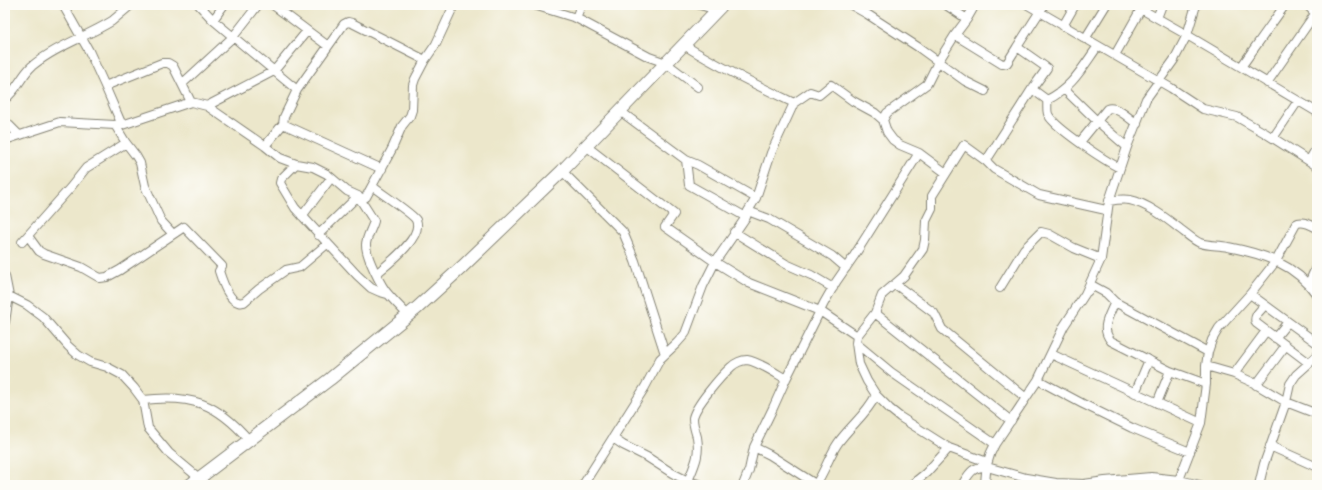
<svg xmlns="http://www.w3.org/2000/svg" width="1322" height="490" viewBox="0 0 1322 490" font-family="'Comic Neue',sans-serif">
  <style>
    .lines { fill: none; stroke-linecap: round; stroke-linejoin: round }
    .street-casing { stroke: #848274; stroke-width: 10 }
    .secondary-casing { stroke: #848274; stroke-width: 14 }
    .street { stroke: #fff; stroke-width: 8 }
    .secondary { stroke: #fff; stroke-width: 12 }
  </style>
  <rect width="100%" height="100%" fill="#fdfcf7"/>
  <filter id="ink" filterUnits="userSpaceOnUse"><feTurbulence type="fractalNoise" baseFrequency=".025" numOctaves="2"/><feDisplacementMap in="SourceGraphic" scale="8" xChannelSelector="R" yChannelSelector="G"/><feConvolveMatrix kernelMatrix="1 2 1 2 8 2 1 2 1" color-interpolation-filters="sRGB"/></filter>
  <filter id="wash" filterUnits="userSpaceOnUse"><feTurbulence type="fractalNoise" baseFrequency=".012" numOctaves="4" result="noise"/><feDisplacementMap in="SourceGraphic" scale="16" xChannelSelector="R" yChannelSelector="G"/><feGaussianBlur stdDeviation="0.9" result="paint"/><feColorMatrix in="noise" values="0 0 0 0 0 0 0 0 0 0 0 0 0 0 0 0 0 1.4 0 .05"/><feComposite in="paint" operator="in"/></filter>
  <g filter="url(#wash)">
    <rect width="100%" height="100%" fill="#ece7cb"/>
  </g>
  <g filter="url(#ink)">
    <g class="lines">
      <!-- street casing -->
      <g class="street-casing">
        <path id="street" d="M63,5L89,51L105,86L122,125
          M199,5L213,20L297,90
          M273,5L328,46
          M534,5L576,18L581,5
          M700,5L717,10
          M851,5L867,14L918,47L965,81L985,91
          M946,5L967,19
          M975,5L967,19L955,35L1002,64L1007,63L1017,47L1047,68L1032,89L1047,100C1048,105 1046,112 1049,116C1057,129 1105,161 1120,168
          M1028,5L1171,88L1203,109L1237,117L1265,133L1317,166
          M1134,5L1187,35L1317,112
          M1307,5L1317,15
          M576,18L649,57L666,63L698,87
          M1157,18L1162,5
          M213,20L224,5
          M1063,26L1075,5
          M1085,39L1106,5
          M684,45C719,67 756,85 794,103L810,92L819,95L831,85L853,101L875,113L883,120L887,132L893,140L900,145L919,153L946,173
          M1017,47L1044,5
          M1115,55L1141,9
          M1241,67L1285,5
          M183,83L233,37L258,5
          M1267,83L1317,11
          M105,86L162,63H168L173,66L191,102
          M1032,89L986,161L994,169L1039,195L1106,210
          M1065,90L1097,121L1127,147
          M5,99C17,90 21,76 32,66C56,46 86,37 112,21C118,16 125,10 131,5
          M1047,100C1072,88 1082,68 1098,46
          M207,106L274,71L307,31
          M620,111L686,160L689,185L746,217
          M883,120L887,113L927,84L938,62L955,35
          M5,121L19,135
          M283,124L382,169
          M1273,138L1298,101
          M5,140L60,122L115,125H122L191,102L207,106L265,146
          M1080,142L1107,109C1116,105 1130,119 1137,124
          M126,143L136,156L140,163L145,186L161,221L173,234
          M586,146L674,214L665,227L715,262L749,283L820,311L857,336
          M686,160L698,165L756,198
          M986,161L964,145L932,196V209L926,221L925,240L923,249L904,276L882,295L875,313L857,336L856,343L859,364L867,381L876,395L890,409L900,417L949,448L987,462
          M1309,161L1317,147
          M296,164L281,179L280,183L295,208L357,275L371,288L380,292L387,294
          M562,171L623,232L635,261L665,354
          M372,186C379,192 413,214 416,220C424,237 388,264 376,274
          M361,201L366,197L392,149L402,126L410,116L412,110L413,85L415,79L425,60
          M1109,201C1115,200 1124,199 1130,200C1148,204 1166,218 1180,229C1187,234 1193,240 1200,243C1209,246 1219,245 1228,247C1264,254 1295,264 1317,295
          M748,211L769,219L832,256L846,268
          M302,216L331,178
          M734,232L786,264L811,275L833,288
          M318,235L358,196
          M28,236L39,251L44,254L81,267L100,278L107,277L120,270L184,227L222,266L219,271C222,280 228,300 238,302C240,303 242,302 244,302L259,289L286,270L300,267L327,244
          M22,242L70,188L86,168L126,143L115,125
          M5,276L9,296L5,322
          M1309,283L1317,265
          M895,284L934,313L942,329L1026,398
          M1000,288L1024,249L1041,232L1049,234L1074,248L1101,259
          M1087,292L1093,286L1106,293L1115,302L1208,352
          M1250,294L1317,343
          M9,296L27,305L43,317L68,346L78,355L90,362L107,367L122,375L134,388L143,400L148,428L169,453L199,478L206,485
          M1115,302C1109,316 1100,328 1111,341L1170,371L1206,384
          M1265,305C1260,311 1253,316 1256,323L1309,363
          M875,313L1011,421
          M408,315C402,309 395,302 389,295C381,287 366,256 366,245C366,237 372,229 374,221L358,196L347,191L327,174L313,167L296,164L280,158L265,146L283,124L284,117L297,90L344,24L348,22L352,23L425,60L436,44L454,5
          M1275,338L1288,322
          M856,343L891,372L995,444
          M1051,354L1201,423
          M1206,366L1234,374L1252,382L1286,402L1317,414
          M1234,374L1266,331
          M1038,380L1083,404L1132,428L1190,452
          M1256,385L1286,345
          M1135,393L1149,360
          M143,400C191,394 217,403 249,440
          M1157,403L1170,371
          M613,438L623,445L647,457L672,473L688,481L702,485
          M1270,446L1317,467
          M754,447L770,455L817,485
          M688,481C695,464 700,455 697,437C695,430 693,425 693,418C695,406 721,376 731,367C735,363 742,360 747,360C757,361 777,374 786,379
          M816,484C825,471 829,456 838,443C850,426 867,414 876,395
          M583,485L645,387L660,359L677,343L685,334L703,286L715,262L746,217L748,211L756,198L771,153L794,103
          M743,485L749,470L754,447L773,408L786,379L824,303L836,282L854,256L919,153
          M911,485L926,473L949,448
          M962,485C969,474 972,466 987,467L1026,478L1056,483L1084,484L1105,481L1151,477L1179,480L1200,485
          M985,485C986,468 987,458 995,444L1038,380L1064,326L1085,294L1101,259L1109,201L1127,147L1146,99L1174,60L1187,35L1196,5
          M1149,485L1151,477
          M1177,485L1201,423L1206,384V366L1208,352L1212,340L1219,328L1250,294L1276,261L1296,224C1302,220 1311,225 1317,228
          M1259,485L1264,464L1286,402L1290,384L1296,375L1317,356"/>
      </g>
      <!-- secondary casing -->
      <g class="secondary-casing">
        <path id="secondary" d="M190,485L330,379L417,308L462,267L562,171L722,5"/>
      </g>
      <!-- street -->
      <use href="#street" class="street"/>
      <!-- secondary -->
      <use href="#secondary" class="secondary"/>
    </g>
  </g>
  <!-- margin -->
  <rect width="1322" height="490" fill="none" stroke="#fdfcf7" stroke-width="20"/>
</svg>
